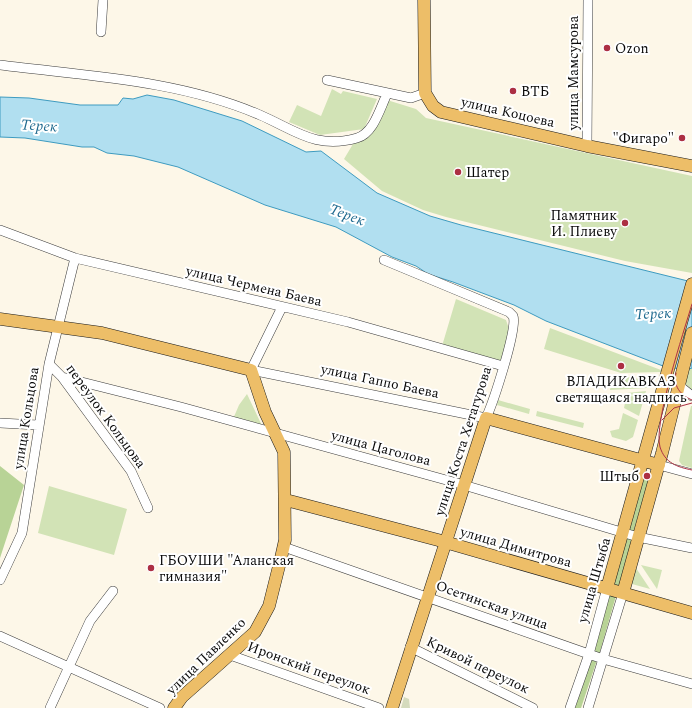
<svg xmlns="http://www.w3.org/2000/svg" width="692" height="708" viewBox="0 0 692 708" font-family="Spectral,serif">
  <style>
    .green { fill: #d2e3b6 }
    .forest { fill: #b8d396 }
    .cemetery { fill: #d5dbbd }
    .water { fill: #b1dff0; stroke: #3e9bc0 }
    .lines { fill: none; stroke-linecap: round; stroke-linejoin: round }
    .minor-casing { stroke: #3c3c3c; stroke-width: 10 }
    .major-casing { stroke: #1a1a1a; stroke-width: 13 }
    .minor { stroke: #fff; stroke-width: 9 }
    .major { stroke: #edbe68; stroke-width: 12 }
    .tram { stroke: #ac2f43; stroke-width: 1 }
    .poi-dot { fill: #ac2f43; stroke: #fff; stroke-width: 1.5 }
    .labels { text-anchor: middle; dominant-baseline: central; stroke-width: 4; stroke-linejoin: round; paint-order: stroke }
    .poi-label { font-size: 14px; fill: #090909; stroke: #fff; text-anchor: start }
    .street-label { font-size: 14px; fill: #090909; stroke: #fff }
    .water-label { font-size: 15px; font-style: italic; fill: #1f6a8f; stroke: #fff }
  </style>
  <rect width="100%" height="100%" fill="#fdf7e8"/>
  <!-- green -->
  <path class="green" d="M332,89L341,94L343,91L377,99L364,129L320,135L289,122L297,105L321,116Z
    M387,100L416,109L426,118L692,176V273L625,261L446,217L423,210L382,191L344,159L353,144L374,129Z
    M456,299L506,320L510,332L501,363L442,346Z
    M550,328L661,370V372L621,373L544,349Z
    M692,368V392L683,384L686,370Z
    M613,374L649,381L647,388L610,390Z
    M646,391L639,416L624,408L627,393Z
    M247,394L264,430L233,419L239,405Z
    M498,400L530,409L529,414L497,405Z
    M691,406H692V468L682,465L679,461Z
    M537,411L584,423L583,428L536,416Z
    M623,413L638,420L633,437L626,441L612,437L610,431L619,429Z
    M49,486L127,509L114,555L38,533Z
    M641,565L662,570L657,589Z
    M636,568L650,589L632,584Z"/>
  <!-- forest -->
  <path class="forest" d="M0,466L24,485L0,558Z
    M644,474L650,476L633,533L628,531Z
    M625,538L633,540L618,590L611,588Z
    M610,594L616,596L599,655L593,653Z
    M592,658L597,660L581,708H575Z"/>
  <!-- cemetery -->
  <path class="cemetery" d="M404,697L409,699L410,708H401Z"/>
  <!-- water -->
  <path class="water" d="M147,95L174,100L242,121L306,152L321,151L377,193L430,216L461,225L692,282V368L686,370L663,366L546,321L514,305L453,282L428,274L416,266L392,257L336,227L265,205L178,167L134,156L107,153L94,147H82L25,138L0,137V97L29,98L80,105H118L123,98L133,99Z"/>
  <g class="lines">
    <!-- minor casing -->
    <g class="minor-casing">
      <path id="minor" d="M101,32L103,0
        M0,65C87,76 179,80 260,115C295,130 316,150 357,138C374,133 380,108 387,94
        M327,80L411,98L425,93
        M587,146L588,0
        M0,230L75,258L348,322L503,366
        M282,307L251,370L486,418C493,403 518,328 513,316L509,312L384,260
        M49,364L62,377L131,471L148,508
        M62,377L181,407L457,483L638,537L692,548
        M679,381L682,388L692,396
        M0,423L38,425
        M659,465L692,474
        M284,547L603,659L692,684
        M0,580L22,533L49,364L75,258
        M0,636L160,708
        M410,647L533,708
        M230,655L379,708
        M50,708L90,621L113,591
        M570,708L589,654L607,588
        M588,708L623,593"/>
    </g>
    <!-- major casing -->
    <g class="major-casing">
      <path id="major" d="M424,0L425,93L433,106L441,112L587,146L692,166
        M0,319L102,333L251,370L265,412L284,452L285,540L281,558L269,606L255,632L182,697L174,708
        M286,500L438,540L692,613
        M607,588L692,284
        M623,593L662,453L692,333
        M392,708L486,418L659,465"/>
    </g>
    <!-- minor -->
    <use href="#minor" class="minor"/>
    <!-- major -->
    <use href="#major" class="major"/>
    <!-- tram -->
    <path class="tram" d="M692,304C684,331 653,424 660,447C665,463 677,467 692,470
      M676,373C673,386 680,395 692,400
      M662,420L674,408L692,403"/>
  </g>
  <!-- markers -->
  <g class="poi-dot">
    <circle cx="607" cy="48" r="4"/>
    <circle cx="513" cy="91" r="4"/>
    <circle cx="682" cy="138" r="4"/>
    <circle cx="458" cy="172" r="4"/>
    <circle cx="625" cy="223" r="4"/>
    <circle cx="621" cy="366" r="4"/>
    <circle cx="647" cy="476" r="4"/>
    <circle cx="151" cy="568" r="4"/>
  </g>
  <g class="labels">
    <!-- poi labels -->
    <g class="poi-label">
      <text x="615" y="48">Ozon</text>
      <text x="521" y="91">ВТБ</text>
      <text x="674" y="138" text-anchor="end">"Фигаро"</text>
      <text x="466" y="172">Шатер</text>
      <text x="617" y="215" text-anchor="end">Памятник<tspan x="617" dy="16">И. Плиеву</tspan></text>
      <text x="621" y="381" text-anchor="middle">ВЛАДИКАВКАЗ<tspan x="621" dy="16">светящаяся надпись</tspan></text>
      <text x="639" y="476" text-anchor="end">Штыб</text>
      <text x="159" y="560">ГБОУШИ "Аланская<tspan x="159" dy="16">гимназия"</tspan></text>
    </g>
    <!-- street labels -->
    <g class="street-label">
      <text transform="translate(573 73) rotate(-90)">улица Мамсурова</text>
      <text transform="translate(508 112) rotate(13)">улица Коцоева</text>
      <text transform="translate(254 286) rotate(13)">улица Чермена Баева</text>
      <text transform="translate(380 381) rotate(12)">улица Гаппо Баева</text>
      <text transform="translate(106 416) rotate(54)">переулок Кольцова</text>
      <text transform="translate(26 418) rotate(-81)">улица Кольцова</text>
      <text transform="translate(463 441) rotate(-72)">улица Коста Хетагурова</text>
      <text transform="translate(381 448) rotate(15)">улица Цаголова</text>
      <text transform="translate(516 547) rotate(16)">улица Димитрова</text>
      <text transform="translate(594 580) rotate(-74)">улица Штыба</text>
      <text transform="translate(492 605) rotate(20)">Осетинская улица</text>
      <text transform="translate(206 656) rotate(-44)">улица Павленко</text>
      <text transform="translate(478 665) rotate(26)">Кривой переулок</text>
      <text transform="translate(309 668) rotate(20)">Иронский переулок</text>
    </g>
    <!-- water labels -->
    <g class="water-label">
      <text transform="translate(39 126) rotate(4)">Терек</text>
      <text transform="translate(347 215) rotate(21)">Терек</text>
      <text transform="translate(653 314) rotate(-2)">Терек</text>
    </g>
  </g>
</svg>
